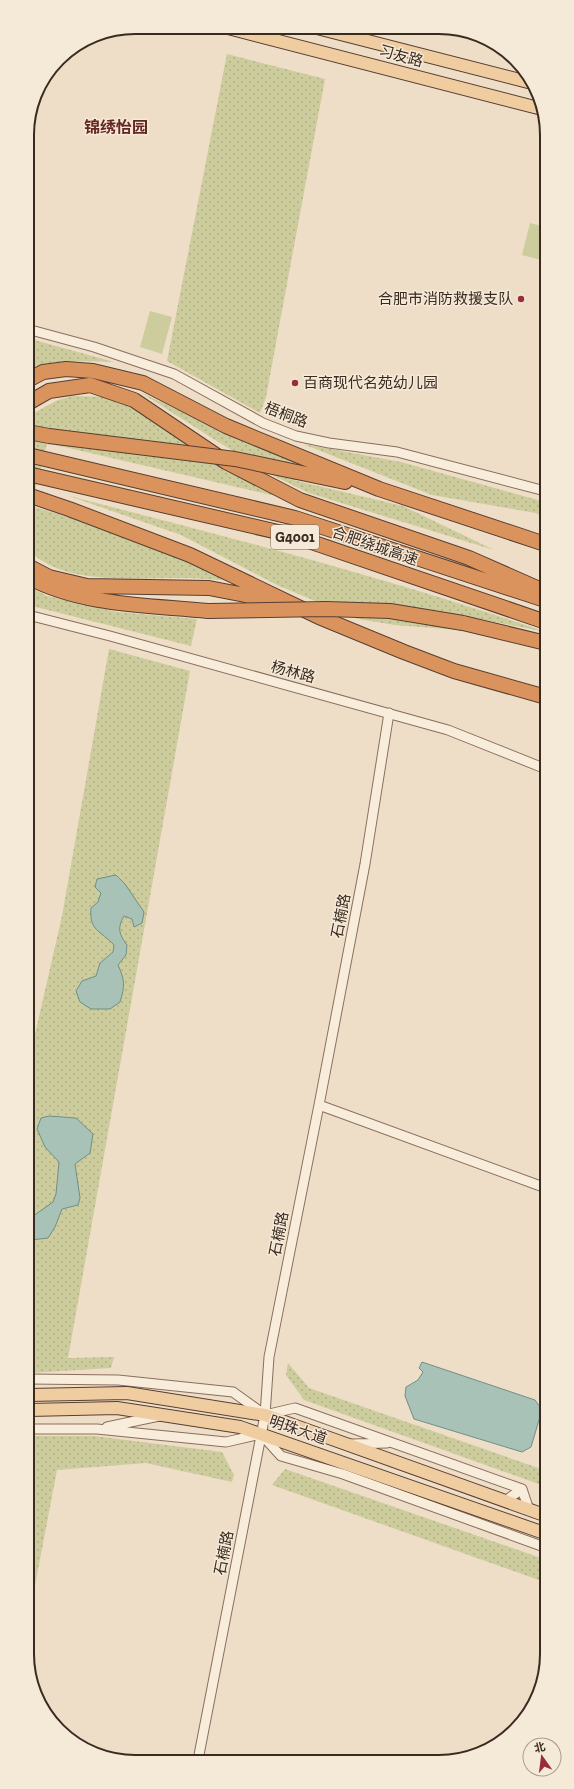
<svg xmlns="http://www.w3.org/2000/svg" width="574" height="1789" viewBox="0 0 574 1789" font-family="'Zilla Slab','Noto Sans SC',serif">
  <style>
    .grass { fill: url(#grass-dots) }
    .garden { fill: #cccc9c }
    .water { fill: #a9c2b7; stroke: #6f9084 }
    .lines { fill: none; stroke-linecap: round; stroke-linejoin: round }
    .minor-casing { stroke: #896f5d; stroke-width: 11 }
    .major-casing { stroke: #583e31; stroke-width: 14 }
    .highway-casing { stroke: #583e31; stroke-width: 16 }
    .minor { stroke: #f8ecdb; stroke-width: 9 }
    .major { stroke: #efcda1; stroke-width: 12 }
    .highway { stroke: #da935c; stroke-width: 14 }
    .highway-bridge-casing { stroke: #583e31; stroke-width: 16; stroke-linecap: butt }
    .highway-bridge { stroke: #da935c; stroke-width: 14 }
    .poi-dot { fill: #972e3c; stroke: #f5e9d7; stroke-width: 1.5 }
    .labels { text-anchor: middle; dominant-baseline: central; stroke-width: 3; stroke-linejoin: round; paint-order: stroke }
    .shield { fill: #f5e9d7; stroke: #726357; stroke-width: 1 }
    .shield-label { font-size: 14px; font-weight: bold; fill: #3a2a20 }
    .street-label { font-size: 15px; fill: #3a2a20; stroke: #f5e9d7 }
    .poi-label { font-size: 15px; fill: #3a2a20; stroke: #f5e9d7; text-anchor: end }
    .neighbourhood-label { font-size: 16px; font-weight: bold; fill: #662721; stroke: #f5e9d7 }
    .rim { fill: none; stroke: #3a2a20; stroke-width: 2 }
  </style>
  <defs>
    <pattern id="grass-dots" width="8" height="8" patternUnits="userSpaceOnUse"><rect width="8" height="8" fill="#cccc9c"/><path d="M2 2h.1M6 6h.1" fill="none" stroke="#b0af86" stroke-width="1.8" stroke-linecap="round"/></pattern>
  </defs>
  <rect width="100%" height="100%" fill="#eedec8"/>
  <!-- grass -->
  <path class="grass" d="M227,54L325,79L266,397L260,413L167,361Z
    M27,338L114,362C85,361 53,359 28,373Z
    M140,392L214,427L296,461L293,480L403,506L494,550L309,493L274,476L212,438Z
    M73,396L104,397L139,409L280,497L47,443L31,506L132,536L235,581C218,580 200,578 183,578C136,577 62,587 28,549V416L58,400Z
    M303,444L401,462L545,502V516L536,513L432,495Z
    M69,496C229,537 389,578 546,632L460,615L458,630L395,625L358,619L277,585L181,535Z
    M28,586L47,596L117,612L197,619L191,646L28,605Z
    M109,649L190,671L68,1358L114,1357L111,1368L29,1373L28,1065L62,916Z
    M288,1363L309,1388L547,1471V1487L304,1400L286,1375Z
    M29,1436H94L222,1452L234,1475L232,1482L146,1463L57,1470L29,1617Z
    M285,1469L547,1560V1583L272,1485Z"/>
  <!-- garden -->
  <path class="garden" d="M530,223L545,227V261L522,255Z
    M150,311L172,317L162,354L140,347Z"/>
  <!-- water -->
  <path class="water" d="M116,875L125,884L144,912L142,923L134,927L132,919L124,916C117,928 119,934 127,945L126,955L118,965C125,980 125,986 120,1002L110,1009H91L80,1002L76,991L82,981L96,976L100,963L113,952L114,945C100,930 89,931 91,908L98,902L101,893L95,887L97,879Z
    M49,1116L76,1118L93,1134L90,1153L75,1164L80,1198L78,1205L62,1209L55,1227L48,1238L31,1240L29,1238V1219L53,1202L56,1194L59,1162L45,1147L37,1129L41,1118Z
    M422,1362L535,1400L542,1410L531,1447L522,1452L414,1419L405,1396L406,1387L418,1380L423,1372L419,1368Z"/>
  <g class="lines">
    <!-- minor casing -->
    <g class="minor-casing">
      <path id="minor" d="M27,329L94,347L174,374L263,423L296,436L329,443L397,452L545,491
        M28,615L110,636L448,730L546,769
        M319,1105L546,1188
        M29,1379L118,1380L233,1392L265,1415L295,1408L522,1489L529,1510
        M107,1427L159,1416
        M29,1429H97L226,1442L261,1434L281,1456L343,1474L547,1548
        M351,1444L387,1443
        M505,1501L522,1489
        M198,1760L265,1415L269,1357L319,1105L365,864L389,713"/>
    </g>
    <!-- major casing -->
    <g class="major-casing">
      <path id="major" d="M228,28L542,109
        M317,28L528,82
        M29,1395L127,1393L265,1415L547,1516
        M29,1410L117,1408L240,1427L547,1534"/>
    </g>
    <!-- highway casing -->
    <g class="highway-casing">
      <path id="highway" d="M28,380L43,372L66,369L93,371L143,383L226,426L379,489L545,544
        M28,403L49,391L90,385L134,400L226,462L300,500L469,558L546,592
        M28,455L295,518L545,600
        M297,472L345,482
        M28,474L291,535L546,622
        M28,495L69,509L190,555L319,617L404,652L454,671L546,697
        M28,566L49,577L87,586L209,588L245,595L283,606
        M28,577C82,606 149,605 208,611
        M463,623L546,643"/>
    </g>
    <!-- minor -->
    <use href="#minor" class="minor"/>
    <!-- major -->
    <use href="#major" class="major"/>
    <!-- highway -->
    <use href="#highway" class="highway"/>
    <!-- highway-bridge casing -->
    <g class="highway-bridge-casing">
      <path id="highway-bridge" d="M28,432L49,436L235,459L297,472
        M208,611L326,609L390,611L463,623"/>
    </g>
    <!-- highway-bridge -->
    <use href="#highway-bridge" class="highway-bridge"/>
  </g>
  <!-- markers -->
  <g class="poi-dot">
    <circle cx="521" cy="299" r="4"/>
    <circle cx="295" cy="383" r="4"/>
  </g>
  <g class="labels">
    <!-- shield labels -->
    <rect class="shield" x="271" y="525" width="48" height="24" rx="3"/>
    <g class="shield-label">
      <text x="295" y="537">G4001</text>
    </g>
    <!-- street labels -->
    <g class="street-label">
      <text transform="translate(401 56) rotate(15)">习友路</text>
      <text transform="translate(286 415) rotate(21)">梧桐路</text>
      <text transform="translate(375 546) rotate(19)">合肥绕城高速</text>
      <text transform="translate(293 672) rotate(15)">杨林路</text>
      <text transform="translate(341 916) rotate(-79)">石楠路</text>
      <text transform="translate(279 1234) rotate(-79)">石楠路</text>
      <text transform="translate(298 1430) rotate(19)">明珠大道</text>
      <text transform="translate(224 1553) rotate(-79)">石楠路</text>
    </g>
    <!-- poi labels -->
    <g class="poi-label">
      <text x="513" y="299">合肥市消防救援支队</text>
      <text x="303" y="383" text-anchor="start">百商现代名苑幼儿园</text>
    </g>
    <!-- neighbourhood labels -->
    <g class="neighbourhood-label">
      <text x="116" y="127">锦绣怡园</text>
    </g>
  </g>
  <!-- crop -->
  <path d="M0 0H574V1789H0ZM135 34H439A101 101 0 0 1 540 135V1654A101 101 0 0 1 439 1755H135A101 101 0 0 1 34 1654V135A101 101 0 0 1 135 34Z" fill="#f5e9d7" fill-rule="evenodd"/>
  <path class="rim" d="M135 34H439A101 101 0 0 1 540 135V1654A101 101 0 0 1 439 1755H135A101 101 0 0 1 34 1654V135A101 101 0 0 1 135 34Z"/>
  <!-- north arrow -->
  <g transform="translate(542 1757) rotate(346)"><circle r="19" fill="#f5e9d7" stroke="#aa9d8e"/>
  <path d="M0-3L7 15L0 10L-7 15Z" fill="#972e3c"/>
  <text y="-6" font-size="11" font-weight="bold" text-anchor="middle" fill="#3a2a20">北</text>
  </g>
</svg>
